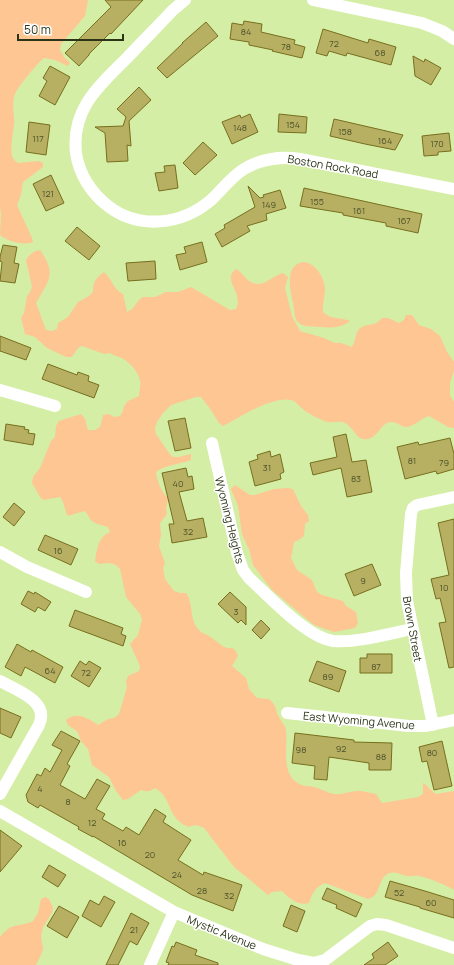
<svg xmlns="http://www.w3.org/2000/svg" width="454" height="965" viewBox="0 0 454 965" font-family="Manrope,sans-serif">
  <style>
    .green { fill: #fdc692 }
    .building { fill: #b7b063; stroke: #766f1e }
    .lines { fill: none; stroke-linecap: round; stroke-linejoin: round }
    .minor { stroke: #fff; stroke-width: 12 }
    .labels { text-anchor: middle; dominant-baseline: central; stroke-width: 3; stroke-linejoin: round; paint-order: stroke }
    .number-label { font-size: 9px; fill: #4e532a }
    .street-label { font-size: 11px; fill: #2b3417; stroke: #fff }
  </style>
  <rect width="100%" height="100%" fill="#d5eea5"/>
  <!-- green -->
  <path class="green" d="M0,0H88L85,16L61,44L60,50L64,57L70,63L68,66L55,60L44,58C39,61 17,88 15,94C11,104 15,115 14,125C13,133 10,148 12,156C13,159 15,161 18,163L39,161L43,163V167L23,182L21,195L17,205L32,238L33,242C24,246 7,241 0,235L1,214L0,208Z
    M40,250C57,274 49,280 36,303L46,330L52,331L57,329L58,323L68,317L78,302L89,296L93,292C93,282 96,278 104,272C112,279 113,289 123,294L127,312L132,309L139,300L143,297H155L166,292H178L191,287L230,310L236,309C244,292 221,280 236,269C242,272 245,279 251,282C264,289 272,275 283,273L288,277L285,288L292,316L300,331L324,338L335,343H341L352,347C356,341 355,330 362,327C370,323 374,327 382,318H388L399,323L404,320L406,315H412L419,325L431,329L440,336L447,352L454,362V371L450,383V395L454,402V428L448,427L429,416C421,418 415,426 407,427C400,427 395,419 387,423C379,427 376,441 363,439C355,437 353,427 345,423C338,420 331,424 324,421C318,418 311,415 305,411C301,408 298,404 294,401C276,393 239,418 223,426L219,423L211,410L201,397H196L171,405L163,413L157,422L155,428L156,434L169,453L173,457H179L191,454V460C180,464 165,465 156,472C157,481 161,492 168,498L166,509L167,514L160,523L161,535L159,546L165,563L163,568L165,579L174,591L180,593H186C194,604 189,620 199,630C201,633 206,634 209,636C214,639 219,644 224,647C232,650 233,644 238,656L232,666L246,678L249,689L257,698L269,699C278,707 274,708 279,717C281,722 285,724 286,730C288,750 279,779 305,786C308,786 311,786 314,787C320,788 327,793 334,794C342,795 350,791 358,791C364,791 370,793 376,794L382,803L418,797L423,794V783C428,786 431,791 436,794L454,791V890C446,885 429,878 419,876C415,875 410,877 406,876C399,874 393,870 386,875C377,883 381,895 368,899L325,883C315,887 312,894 309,903C298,906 290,899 282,891L272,892L268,895L234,867L204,828C198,825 195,824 189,827C166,818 173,798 155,788C150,792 147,792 141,790L128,799L123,800L116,791L109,777L92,765L88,749L81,741L77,731L68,725L66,720C76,711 88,718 98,725L108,719L114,718L119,714L127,687L126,682L128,676L139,671L140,666L130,644L138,635L142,619L140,614L126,597L120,569L116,565L110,563L99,564L95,561C97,550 98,537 110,532L108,527C102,525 94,524 90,519C88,515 88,514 84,511L68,516C64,510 65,503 60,497L44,500L40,497L32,483L33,477L40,468L51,441L55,437L56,426L59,421L81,414L85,419L88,430H95L100,427L103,415L109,414L114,417L120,416L123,411L124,406L128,401L139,396C139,392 141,385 140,380C138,371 130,363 122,358C118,356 114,356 110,353L104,354L82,346L78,348L72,357H66L47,348L35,337L25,334L21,318L24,313L27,296L30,292L32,287L26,260C30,254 33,251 40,250Z
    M305,262C317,265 324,277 325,289C325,297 322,304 323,312C331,320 340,317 350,321C341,328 331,328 320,327C314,326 304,328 299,323C293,318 295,310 293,303C290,289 284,263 305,262Z
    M235,485L250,495H255L274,489L287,488L293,489L301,506L308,515L309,521L305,524L304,536L299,540L294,542L291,558L297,570L312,580L317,592L322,595L343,601L346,606L356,612L358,623L355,628L334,632L314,625L272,590L253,565L249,549L242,534L238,506L231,489Z
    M45,897L49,899L53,908C52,917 44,922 42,931C40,937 42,941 43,947C43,953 38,960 36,965H0V937C13,921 18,928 33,921L38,913L41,899Z"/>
  <!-- building -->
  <path class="building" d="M105,0H143L111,34L110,33L89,54V55L79,66L65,53L111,7Z
    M244,21L262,24L261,32L295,40L294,44L305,47L302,58L272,51L273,50L249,45V42L230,39L232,23L243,25Z
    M206,22L218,36L167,78L157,68L183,43H182Z
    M323,29L368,43L369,39L396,47L391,65L347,53L346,56L329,51L327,56L316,53Z
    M413,56L424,62L425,59L441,68L431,85L415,76Z
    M50,66L70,77L55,105L39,96L47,81L43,78Z
    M139,87L151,100L129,121L131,146L127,145L128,161L107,162L105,133L95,127L123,126L126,117L117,109Z
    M250,114L258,132L232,144L222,122L240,115L241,118Z
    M279,114L307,117L306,133L278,132Z
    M334,119L382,130L403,135L395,150L365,144L330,136Z
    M29,122L50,125L46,155L26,152Z
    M449,133L451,151L438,152V155L424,156L422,136Z
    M203,142L217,155L195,175L183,163Z
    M175,165L178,188L159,191L155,173L165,172L164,166Z
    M51,175L64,203L46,211L33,184Z
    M248,186L260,198L264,197L263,195L280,190L286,208L266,214L267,220L247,226L250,231L222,247L215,234L225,228L224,225L255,207Z
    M304,188L422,214L418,233L386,226V223L343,215V213L300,206Z
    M77,227L100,246L89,260L65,241Z
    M202,242L207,262L180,270L176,255L186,253L184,247Z
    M3,245L17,247L14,263L19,264L15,283L0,281L2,262L0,261V257Z
    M155,261L156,279L128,281L126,263Z
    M0,336L31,348L26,360L0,351Z
    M48,364L77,375L78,372L89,376L88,381L99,385L94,398L42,379Z
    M185,418L191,448L175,451L168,421Z
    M6,424L25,427L24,429L29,430L28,433L35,434L33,445L4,440Z
    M346,434L352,462L366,460L372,492L347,497L341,468L313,475L310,463L337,457L333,437Z
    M450,438L454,454V469L437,474L436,471L405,479L397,447L418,442L419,445Z
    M270,451L271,457L280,454L284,472L280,474L281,479L255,486L249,462L258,459L257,455Z
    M186,468L188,477L192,476L194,489L179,492L187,521L203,518L207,537L172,543L169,524H174L162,473Z
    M14,503L25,512L14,526L3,517Z
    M454,519V667L449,668L439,623L446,622L440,598L436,599L431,579L449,575L438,523Z
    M45,535L78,549L71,565L38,550Z
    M372,564L381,585L354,596L345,574Z
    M28,591L34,594L35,592L51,602L45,611L38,607L35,612L21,604Z
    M230,592L246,607V625L241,620L238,623L218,604Z
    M75,610L123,628L121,634L126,636L123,646L69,626Z
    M261,620L270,629L261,639L252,630Z
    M17,644L31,652L32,650L63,667L55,683L25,667L21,676L5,667Z
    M367,654H392V673H360V658H367Z
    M80,661L86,665L89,661L101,668L89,687L71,676Z
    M317,661L346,671L339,692L309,681Z
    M0,708L21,717L11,738L0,733Z
    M61,731L80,741L67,764L70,766L60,785L85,799L97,779L110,786L96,809L105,814L102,819L123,831L126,827L139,835L155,809L166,816L163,822L191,840L178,860L203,875L204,872L242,885L233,911L192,895L93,836V837L78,829L79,827L40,805L38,808L28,802L26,795L37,774L41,776L45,768L50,772L62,750L52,745Z
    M295,733L354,740V742L392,743L391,770H369V763L329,757L327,780L314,779L315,766L292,763Z
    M442,741L452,786L434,790L427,761L422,762L419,747Z
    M0,830L22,846L0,872Z
    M49,865L66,875L58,887L42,877Z
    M390,881L425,891L454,900V918L420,908V907L385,897Z
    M327,888L362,904L356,917L336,908L337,905L322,899Z
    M104,896L115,902L101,927L82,916L90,900L99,905Z
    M291,905L305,911L297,932L283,926Z
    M59,906L79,917L67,938L47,926Z
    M131,913L149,923L137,945L130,941L118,965H106Z
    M176,942L197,950L195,955L218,963V965H168L169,963L166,962L172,946L174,947Z
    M388,942L398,956L385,965H364L374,958L372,954Z"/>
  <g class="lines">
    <!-- minor -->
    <path class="minor" d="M185,0L173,10C158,26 142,42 127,58C99,86 71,109 76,153C79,174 91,193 108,206C139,230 182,225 211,200C222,190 231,177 244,169C261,159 280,156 300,159L454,189
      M313,0L422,23L442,31L454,39
      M0,390L55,406
      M212,443L237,553L243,570L249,578C269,596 306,637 333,641C356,643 389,634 412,629
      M0,552L27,567L86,592
      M0,681C16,690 50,701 39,725L0,794
      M287,713L409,726H426L454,720
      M433,725L407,601L406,573L411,514L413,508L417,505L454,497
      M0,811L174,912L263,949L298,960L314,963L325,960L370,926L377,924L386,925L454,948
      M150,965L174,912"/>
  </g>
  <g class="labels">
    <!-- number labels -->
    <g class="number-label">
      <text x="246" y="31">84</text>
      <text x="334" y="43">72</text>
      <text x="286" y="46">78</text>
      <text x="380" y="52">68</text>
      <text x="293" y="124">154</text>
      <text x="240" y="127">148</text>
      <text x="345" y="131">158</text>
      <text x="38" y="138">117</text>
      <text x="385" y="140">164</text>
      <text x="437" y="143">170</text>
      <text x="48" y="193">121</text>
      <text x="317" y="201">155</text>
      <text x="269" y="204">149</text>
      <text x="359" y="210">161</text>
      <text x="404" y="220">167</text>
      <text x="412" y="460">81</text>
      <text x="444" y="462">79</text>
      <text x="267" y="467">31</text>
      <text x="356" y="478">83</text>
      <text x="178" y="483">40</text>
      <text x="188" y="531">32</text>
      <text x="58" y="550">16</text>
      <text x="363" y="580">9</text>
      <text x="444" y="587">10</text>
      <text x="236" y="611">3</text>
      <text x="376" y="666">87</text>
      <text x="50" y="670">64</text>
      <text x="86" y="672">72</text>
      <text x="328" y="676">89</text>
      <text x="341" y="748">92</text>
      <text x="301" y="749">98</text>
      <text x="432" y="752">80</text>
      <text x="381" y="756">88</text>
      <text x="40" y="788">4</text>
      <text x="68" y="801">8</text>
      <text x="92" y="822">12</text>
      <text x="122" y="842">16</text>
      <text x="150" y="854">20</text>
      <text x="177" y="874">24</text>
      <text x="202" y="890">28</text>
      <text x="399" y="892">52</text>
      <text x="229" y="895">32</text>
      <text x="431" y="902">60</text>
      <text x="134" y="929">21</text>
    </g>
    <!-- street labels -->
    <g class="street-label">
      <text transform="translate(333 166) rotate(10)">Boston Rock Road</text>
      <text transform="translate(230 520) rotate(76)">Wyoming Heights</text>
      <text transform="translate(413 629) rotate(80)">Brown Street</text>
      <text transform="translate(359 720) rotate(5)">East Wyoming Avenue</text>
      <text transform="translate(222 932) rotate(22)">Mystic Avenue</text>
    </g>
  </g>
  <!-- scale -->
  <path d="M18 34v6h105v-6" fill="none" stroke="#2b3417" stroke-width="2"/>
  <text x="24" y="34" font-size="12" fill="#2b3417" stroke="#ffffff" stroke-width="3" paint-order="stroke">50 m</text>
</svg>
